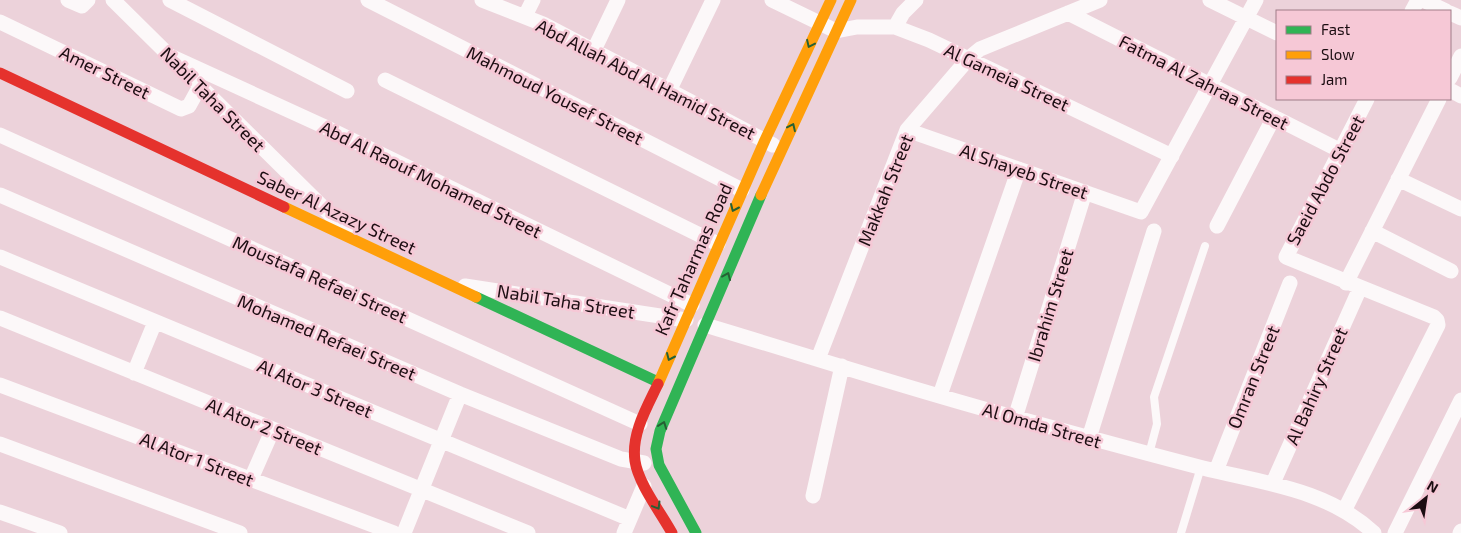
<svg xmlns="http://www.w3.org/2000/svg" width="1461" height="533" viewBox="0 0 1461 533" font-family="'Exo 2',sans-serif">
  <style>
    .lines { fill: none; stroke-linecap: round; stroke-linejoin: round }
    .lane { stroke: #fcf8f9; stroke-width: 8 }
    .street { stroke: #fcf8f9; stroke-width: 15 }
    .fast { stroke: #30b455; stroke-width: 11 }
    .slow { stroke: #ff9f0a; stroke-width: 11 }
    .jam { stroke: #e5322d; stroke-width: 11 }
    .oneway { stroke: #266034 }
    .labels { text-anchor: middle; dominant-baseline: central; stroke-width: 5; stroke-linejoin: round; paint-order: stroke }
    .street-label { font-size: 18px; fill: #1c0d12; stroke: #f6c8d6 }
  </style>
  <rect width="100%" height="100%" fill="#ecd2da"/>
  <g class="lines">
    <!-- lane -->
    <path class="lane" d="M1149,454L1157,424L1154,397L1205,246
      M1181,533L1201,467"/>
    <!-- street -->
    <path class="street" d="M68,0L82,6L88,0
      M113,0L347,231
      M170,0L347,91
      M368,0L742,190
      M482,0L543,24L773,145
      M772,0L836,31L857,27H895L929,40L1172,156
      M1210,0L1277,33
      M1423,0L1446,11
      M1412,11L1418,0
      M1068,13L1341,151
      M1450,13L1461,18
      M525,16L533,0
      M0,22L181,109L189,106L200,86
      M895,27L903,13L916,0
      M593,52L618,0
      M168,55L323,126L692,305
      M1450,78L1461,56
      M385,80L718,244
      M1450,90L1461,96
      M669,91L713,0
      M907,130L1141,212L1256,0
      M0,135L640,424
      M1398,179L1461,209
      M0,195L460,394L621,459L644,463
      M1217,226L1274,117
      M1372,231L1451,271
      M0,257L630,519
      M1346,283L1439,99
      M465,286L686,320
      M0,318L528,533
      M705,325C809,356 912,390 1017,418C1079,435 1141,452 1203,468C1262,483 1327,489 1374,533
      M818,359L907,130L969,58L980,49L1100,0
      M134,373L155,322
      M0,385L394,533
      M940,395L1019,169
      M1015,418L1085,192
      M1089,438L1154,231
      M0,444L240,533
      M1216,471L1290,283
      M251,479L273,429
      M1273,483L1360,288
      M813,496L842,366
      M1344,511L1438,325L1437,320L1434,317L1286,257L1367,99
      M0,512L60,533
      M404,533L460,394
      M624,533L644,486
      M1395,533L1461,400
      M1460,533L1461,531"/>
    <!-- fast -->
    <path class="fast" d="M476,297L658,382
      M696,533L659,465L656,449L660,431L761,195"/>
    <!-- slow -->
    <path class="slow" d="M761,195L851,0
      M284,207L476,297
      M658,384L765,140L831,0"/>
    <!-- jam -->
    <path class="jam" d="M0,73L284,207
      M658,384C647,407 631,434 635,461C638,483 661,513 672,533"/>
  </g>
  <!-- one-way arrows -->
  <defs><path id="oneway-chevron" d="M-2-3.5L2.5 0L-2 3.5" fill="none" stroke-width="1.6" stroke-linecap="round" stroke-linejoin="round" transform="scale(1.25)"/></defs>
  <g class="oneway">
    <use href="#oneway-chevron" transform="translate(810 44) rotate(115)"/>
    <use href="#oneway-chevron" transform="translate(792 127) rotate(-65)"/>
    <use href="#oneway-chevron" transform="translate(734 208) rotate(114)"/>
    <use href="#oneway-chevron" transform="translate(727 276) rotate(-67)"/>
    <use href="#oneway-chevron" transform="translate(670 357) rotate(114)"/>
    <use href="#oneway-chevron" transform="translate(663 425) rotate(-70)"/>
    <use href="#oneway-chevron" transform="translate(657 506) rotate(59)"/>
  </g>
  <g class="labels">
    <!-- street labels -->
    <g class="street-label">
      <text transform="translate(105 72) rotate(26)">Amer Street</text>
      <text transform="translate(1007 77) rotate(25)">Al Gameia Street</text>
      <text transform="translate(646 79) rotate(27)">Abd Allah Abd Al Hamid Street</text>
      <text transform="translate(1204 82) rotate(27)">Fatma Al Zahraa Street</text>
      <text transform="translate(555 95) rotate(27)">Mahmoud Yousef Street</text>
      <text transform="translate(213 99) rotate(45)">Nabil Taha Street</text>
      <text transform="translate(1024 171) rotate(19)">Al Shayeb Street</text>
      <text transform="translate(431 179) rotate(26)">Abd Al Raouf Mohamed Street</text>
      <text transform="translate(1325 180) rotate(-62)">Saeid Abdo Street</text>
      <text transform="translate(885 190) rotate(-68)">Makkah Street</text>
      <text transform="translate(337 212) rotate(25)">Saber Al Azazy Street</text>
      <text transform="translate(693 259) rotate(-66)">Kafr Taharmas Road</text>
      <text transform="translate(320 279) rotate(24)">Moustafa Refaei Street</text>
      <text transform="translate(566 301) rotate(9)">Nabil Taha Street</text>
      <text transform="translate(1050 305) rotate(-73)">Ibrahim Street</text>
      <text transform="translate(327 337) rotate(23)">Mohamed Refaei Street</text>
      <text transform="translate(1253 377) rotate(-68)">Omran Street</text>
      <text transform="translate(1316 386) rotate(-66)">Al Bahiry Street</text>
      <text transform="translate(315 388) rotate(23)">Al Ator 3 Street</text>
      <text transform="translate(1042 425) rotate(16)">Al Omda Street</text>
      <text transform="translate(264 426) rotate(22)">Al Ator 2 Street</text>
      <text transform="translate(197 459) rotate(21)">Al Ator 1 Street</text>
    </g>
  </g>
  <!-- legend -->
  <rect x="1276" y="10" width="175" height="90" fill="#f6c8d6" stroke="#9f7d88"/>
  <rect x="1286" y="26" width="25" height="8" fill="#30b455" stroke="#9f7d88"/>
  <text x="1321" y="35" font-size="15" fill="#1c0d12">Fast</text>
  <rect x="1286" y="51" width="25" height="8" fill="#ff9f0a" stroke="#9f7d88"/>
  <text x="1321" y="60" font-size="15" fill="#1c0d12">Slow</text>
  <rect x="1286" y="76" width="25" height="8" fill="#e5322d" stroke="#9f7d88"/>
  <text x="1321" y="85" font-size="15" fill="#1c0d12">Jam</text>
  <!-- north arrow -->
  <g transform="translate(1426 498) rotate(30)" stroke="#f6c8d6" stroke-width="4" paint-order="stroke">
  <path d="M0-4L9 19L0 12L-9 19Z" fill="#1c0d12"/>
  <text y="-8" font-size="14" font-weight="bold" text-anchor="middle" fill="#1c0d12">N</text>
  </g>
</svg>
